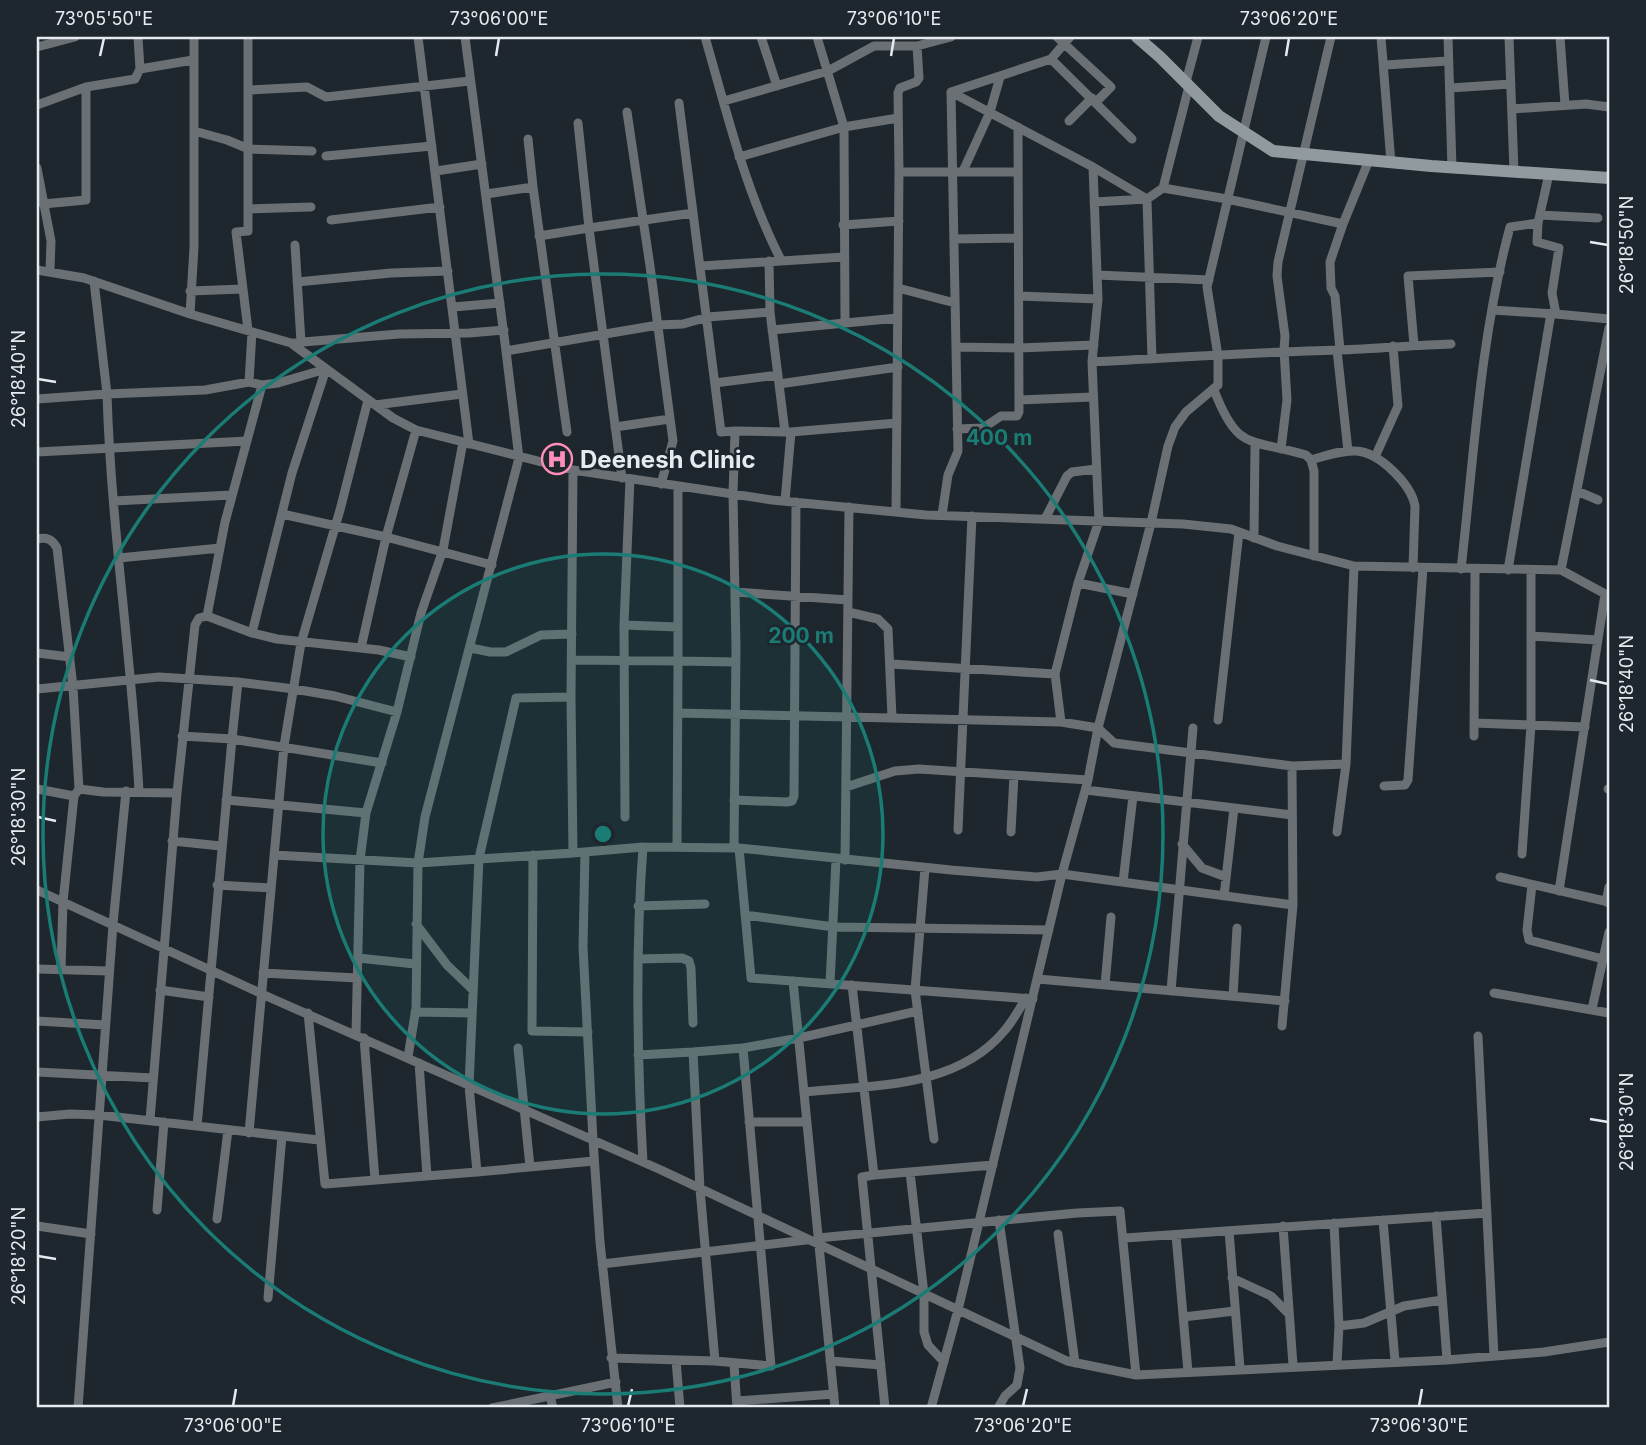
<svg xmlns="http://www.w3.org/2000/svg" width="1646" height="1445" viewBox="0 0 1646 1445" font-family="Inter,sans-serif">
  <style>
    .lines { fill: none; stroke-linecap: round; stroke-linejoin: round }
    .street { stroke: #6a7073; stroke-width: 9 }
    .secondary { stroke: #919b9f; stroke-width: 12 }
    .ticks { fill: none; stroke: #e6ebf1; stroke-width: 2.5 }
    .ring { fill: none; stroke: #1a7c75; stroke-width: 3.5 }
    .labels { text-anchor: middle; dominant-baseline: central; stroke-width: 5; stroke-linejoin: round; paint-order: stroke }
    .poi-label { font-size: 24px; font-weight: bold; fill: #e6ebf1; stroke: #1e262e; text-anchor: start }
    .centre { fill: #1a7c75; stroke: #1e262e; stroke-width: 3.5 }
    .ring-label { font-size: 21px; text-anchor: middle; font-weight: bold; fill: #1a7c75; stroke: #1e262e; stroke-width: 5; stroke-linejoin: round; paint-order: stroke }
    .neatline { fill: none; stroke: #e6ebf1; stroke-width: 2.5 }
    .ticks-label { font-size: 18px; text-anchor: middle; fill: #e6ebf1 }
  </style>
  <rect width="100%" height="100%" fill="#1e262e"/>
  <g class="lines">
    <!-- street -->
    <path class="street" d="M248,37V231L236,232L248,330
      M418,37L469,444
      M465,37L506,351L658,325L683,324L708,317L770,312L769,261
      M705,37C727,113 745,190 781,260
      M761,37L777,86
      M1057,37L1111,87L1096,102
      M1070,37L1051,59L951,92L1093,167L1098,299L1092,362
      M1381,37L1391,163
      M1448,37L1452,168
      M1509,37L1514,172
      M1560,37L1565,105
      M37,47L75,37
      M1051,59L1132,139
      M1385,65L1448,61
      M140,69L193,60
      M1186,82L1198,37
      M1450,88L1511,84
      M249,90L307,87L326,97L470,81
      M724,101L828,71L874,46H917L951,37
      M679,103L721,432L735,431L733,494L736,647L734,848
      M37,105L86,87L135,79L140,69L138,37
      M1512,109L1586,104L1609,107
      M627,112L650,266L673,441L661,484
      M1069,121L1092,98
      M578,123L589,228L693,213
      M194,131L227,140L249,149L312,151
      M528,139L533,187L567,432
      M326,156L432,146
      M739,157L844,127L817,37
      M1093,167L1147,199L1152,359
      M37,168L51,241L50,271
      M436,171L482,164
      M963,171L990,112L1000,77
      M899,172H1017
      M1163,188L1227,199L1343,224L1330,262L1331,288L1335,296L1340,350
      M486,194L533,187
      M1094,202L1147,199L1163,188L1189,86
      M43,204L86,200V87
      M248,209L311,207
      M1540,215L1598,218
      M331,220L440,207
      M1538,223L1537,242L1559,248L1552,293L1556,314L1609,319
      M1343,224L1369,160
      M843,225L899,221
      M539,236L589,228L622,478
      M954,239L1018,238
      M295,245L301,342
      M701,266L844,257
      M37,270L84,278L190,314L291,343L393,418L416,430L573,470L772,500L926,515L1183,524L1231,529L1277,546L1354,566L1561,570L1609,596
      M1097,275L1209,280
      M94,281L107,394L205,390L249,382L262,385
      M297,282L391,273L448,271
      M898,288L955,303
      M190,291L243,289
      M1019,296L1098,299
      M453,307L500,303
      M1493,310L1554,314
      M770,312L785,432H791L785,501
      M190,314L194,247V37
      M845,323L844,127L898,118
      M772,330L898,318
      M291,343L399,334L469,333L504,330
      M1414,345L1408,276L1500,272
      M956,347L1019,348L1094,345
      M1337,350L1348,451
      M249,382L252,332
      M715,383L778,375
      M779,384L898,367
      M1214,390C1238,452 1249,438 1306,455L1311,460L1314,471V556
      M37,399L107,394C111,527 132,659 139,791
      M1019,400L1093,397
      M375,405L462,394
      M615,427L670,419
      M957,429L983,428L1001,416H1017L1019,412L1018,127
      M735,431L785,432
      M791,432L897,423
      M1281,449L1287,400L1284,350L1285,336L1277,276L1278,262L1331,37
      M37,452L247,441
      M1375,457L1398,406L1393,346
      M1311,460C1325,456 1341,450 1356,451C1379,452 1411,484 1415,506L1413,568
      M573,470L571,697L573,853L643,847L739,848L951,870L1037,877L1062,874L1293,905
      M1577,491L1598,500
      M114,501L232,495
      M896,512L899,172L898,93L900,88L916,82L919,78L917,46
      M282,514L386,537L492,565
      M942,515L948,475L958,451L951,92
      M1045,519L1067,476L1072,472L1096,469
      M1254,538L1255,443
      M37,539C47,537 52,539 57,548L73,687L79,789
      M119,558L220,548
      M1461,569C1474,456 1480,338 1510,227L1538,223L1549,174
      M1508,570L1551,313
      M1561,570L1609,328
      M1078,583L1133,594
      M735,592L848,600
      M848,612L878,619L888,629L892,717
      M207,616L252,633L277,639L379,650L411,657
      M624,625L678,627
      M1531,636L1598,640
      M361,648L386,537L416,430
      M471,648L490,652H506L541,635L572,634
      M37,653L70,657
      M572,660L678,661V486
      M891,664L1055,674
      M238,682L232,739L382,763
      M37,689L159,677L238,682L294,689L335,696L397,712
      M678,713L1061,722
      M1218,720L1239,532
      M1474,723L1585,727
      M182,736L232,739L197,1126
      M1474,736L1475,570
      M1346,764L1292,766L1114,743L1098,728L1061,722L1055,674L1078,583L1099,521L1092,362C1174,358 1256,352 1339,350C1376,349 1414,345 1451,344
      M1384,786L1405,785L1408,780L1423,568
      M846,787L895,771L919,769L1088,780
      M37,789L74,796L79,789L103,792L177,793L195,625L199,618L207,616L225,522L262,385L278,383L326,369L292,473L252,633
      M1608,789H1609
      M1086,790L1292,815
      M226,800L366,813
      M734,800L787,802L792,801L794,796L796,502
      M625,817L624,625L630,479
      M958,830L972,516
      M1011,832L1014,775
      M1337,832L1346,764L1354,566
      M172,841L221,846
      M1182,844L1202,868L1226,877
      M643,847C635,952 637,1057 643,1162
      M677,847L678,661L736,662
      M739,848L751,978L1033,999
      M585,852L583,947L593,1140L600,1242L618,1408
      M1522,854L1531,725V570
      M274,855L418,863L425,817L519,458L506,351
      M533,855L532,1031L588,1032
      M845,860L849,507
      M925,868L915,990L934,1139
      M1500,877L1609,902
      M1123,882L1133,796
      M217,885L271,888
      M1532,885L1527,930L1529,940L1603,959
      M37,890L273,999L661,1170L1067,1361L1136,1375L1447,1360L1544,1352L1609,1342
      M1559,891L1605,594
      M1224,896L1234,808
      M1606,902L1609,887
      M638,906L705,904
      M745,915L834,927L1049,930
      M416,924L447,965L473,990
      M358,958L415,964
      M638,959L682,958L689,961L691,968L693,1023
      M37,969L109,971
      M61,969L63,902L74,796
      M263,973L357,978
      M1038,979L1285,1001
      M793,981L835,1408
      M830,984L836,859
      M852,985L874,1175L862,1177L885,1408
      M1105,985L1111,917
      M160,990L209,997
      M1171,991L1193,728
      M1494,993L1609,1013
      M1233,996L1237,928
      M1592,1009L1609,932
      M415,1012L472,1013
      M308,1013L325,1184L477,1172L469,1086L479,858L516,698L571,697
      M37,1021L105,1025
      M1282,1026L1293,905L1292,766
      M356,1034L360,860L366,813L397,712L421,613L443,550L463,442
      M1478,1036L1494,1356
      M364,1038L375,1180
      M518,1048L530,1167
      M743,1048L799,1038L918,1011
      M638,1055L693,1052L700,1189L715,1361
      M408,1057L416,1008L418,863L573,853
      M419,1063L427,1176
      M37,1072L153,1078
      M804,1092C872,1085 957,1089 1005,1030C1013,1021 1019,1009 1026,998
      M37,1117L70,1114L99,1115L319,1140
      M150,1120L177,793
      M749,1122H807
      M249,1133L284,746L301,643L340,510L368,400
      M477,1172L594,1161
      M910,1172L924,1294V1332L928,1345L944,1362
      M874,1175L993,1165
      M157,1210L164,1122
      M1436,1216L1447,1360
      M217,1219L228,1130
      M1383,1220L1395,1361
      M1334,1223L1339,1326L1337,1364
      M37,1226L91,1234
      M1283,1226L1293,1365
      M1229,1231L1240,1368
      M1058,1234L1075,1363
      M1176,1235L1188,1372
      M818,1238L1077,1213L1120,1211L1136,1375
      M1125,1238L1487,1213
      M602,1264L806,1240
      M1232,1278L1271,1296L1289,1314
      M268,1298L282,1136
      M1183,1317L1235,1311
      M1339,1326L1364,1323L1404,1306L1442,1300
      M611,1358L715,1361L771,1366L743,1048L693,1052
      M676,1360L680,1408
      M830,1361L881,1365
      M734,1364L737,1408
      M550,1396L553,1408
      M737,1401L834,1394
      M78,1408L113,924L126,791
      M492,1408L616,1382
      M931,1408L958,1310L1062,874L1088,780L1098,728L1151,523L1168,446L1175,427L1186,412L1218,385V356L1207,287L1266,37
      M998,1408L1005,1396L1017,1385L1020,1368L999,1220"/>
    <!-- secondary -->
    <path class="secondary" d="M1137,37L1160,57L1219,116L1273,151L1431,166L1609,178"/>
  </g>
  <!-- ticks -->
  <path class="ticks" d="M100,56L104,38M496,56L499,38M891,56L894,38M1286,56L1289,38M1590,242L1608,245M38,379L56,382M1590,680L1608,684M38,817L56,821M1590,1119L1608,1122M38,1256L56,1259M233,1406L236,1389M628,1406L632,1389M1023,1406L1027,1389M1419,1406L1422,1389"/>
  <!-- distance rings -->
  <circle cx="603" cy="834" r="280" fill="#1a7c75" fill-opacity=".12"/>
  <g class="ring">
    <circle cx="603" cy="834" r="280"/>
    <circle cx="603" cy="834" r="560"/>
  </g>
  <!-- icons -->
  <defs>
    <g id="hospital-ring" transform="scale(1.575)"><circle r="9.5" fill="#1e262e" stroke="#ff8eb9" stroke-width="1.5"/><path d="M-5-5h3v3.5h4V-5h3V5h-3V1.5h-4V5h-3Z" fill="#ff8eb9"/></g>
  </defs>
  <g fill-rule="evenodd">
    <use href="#hospital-ring" x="557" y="459"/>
  </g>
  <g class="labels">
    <!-- poi labels -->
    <g class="poi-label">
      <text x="580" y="459">Deenesh Clinic</text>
    </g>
  </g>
  <circle cx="603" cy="834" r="10" class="centre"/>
  <g class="ring-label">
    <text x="999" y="445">400 m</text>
    <text x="801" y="643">200 m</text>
  </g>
  <!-- border -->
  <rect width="1646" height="1445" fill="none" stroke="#1e262e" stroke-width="77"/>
  <rect x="38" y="38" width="1570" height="1368" class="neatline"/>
  <g class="ticks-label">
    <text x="104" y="25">73°05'50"E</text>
    <text x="499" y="25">73°06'00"E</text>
    <text x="894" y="25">73°06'10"E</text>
    <text x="1289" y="25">73°06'20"E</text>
    <text transform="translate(1627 245) rotate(-90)" y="6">26°18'50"N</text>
    <text transform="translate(19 379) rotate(-90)" y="6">26°18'40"N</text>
    <text transform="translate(1627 684) rotate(-90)" y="6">26°18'40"N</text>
    <text transform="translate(19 817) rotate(-90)" y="6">26°18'30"N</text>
    <text transform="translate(1627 1122) rotate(-90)" y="6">26°18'30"N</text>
    <text transform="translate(19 1256) rotate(-90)" y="6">26°18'20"N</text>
    <text x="233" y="1432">73°06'00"E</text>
    <text x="628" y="1432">73°06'10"E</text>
    <text x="1023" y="1432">73°06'20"E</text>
    <text x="1419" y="1432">73°06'30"E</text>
  </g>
</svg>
